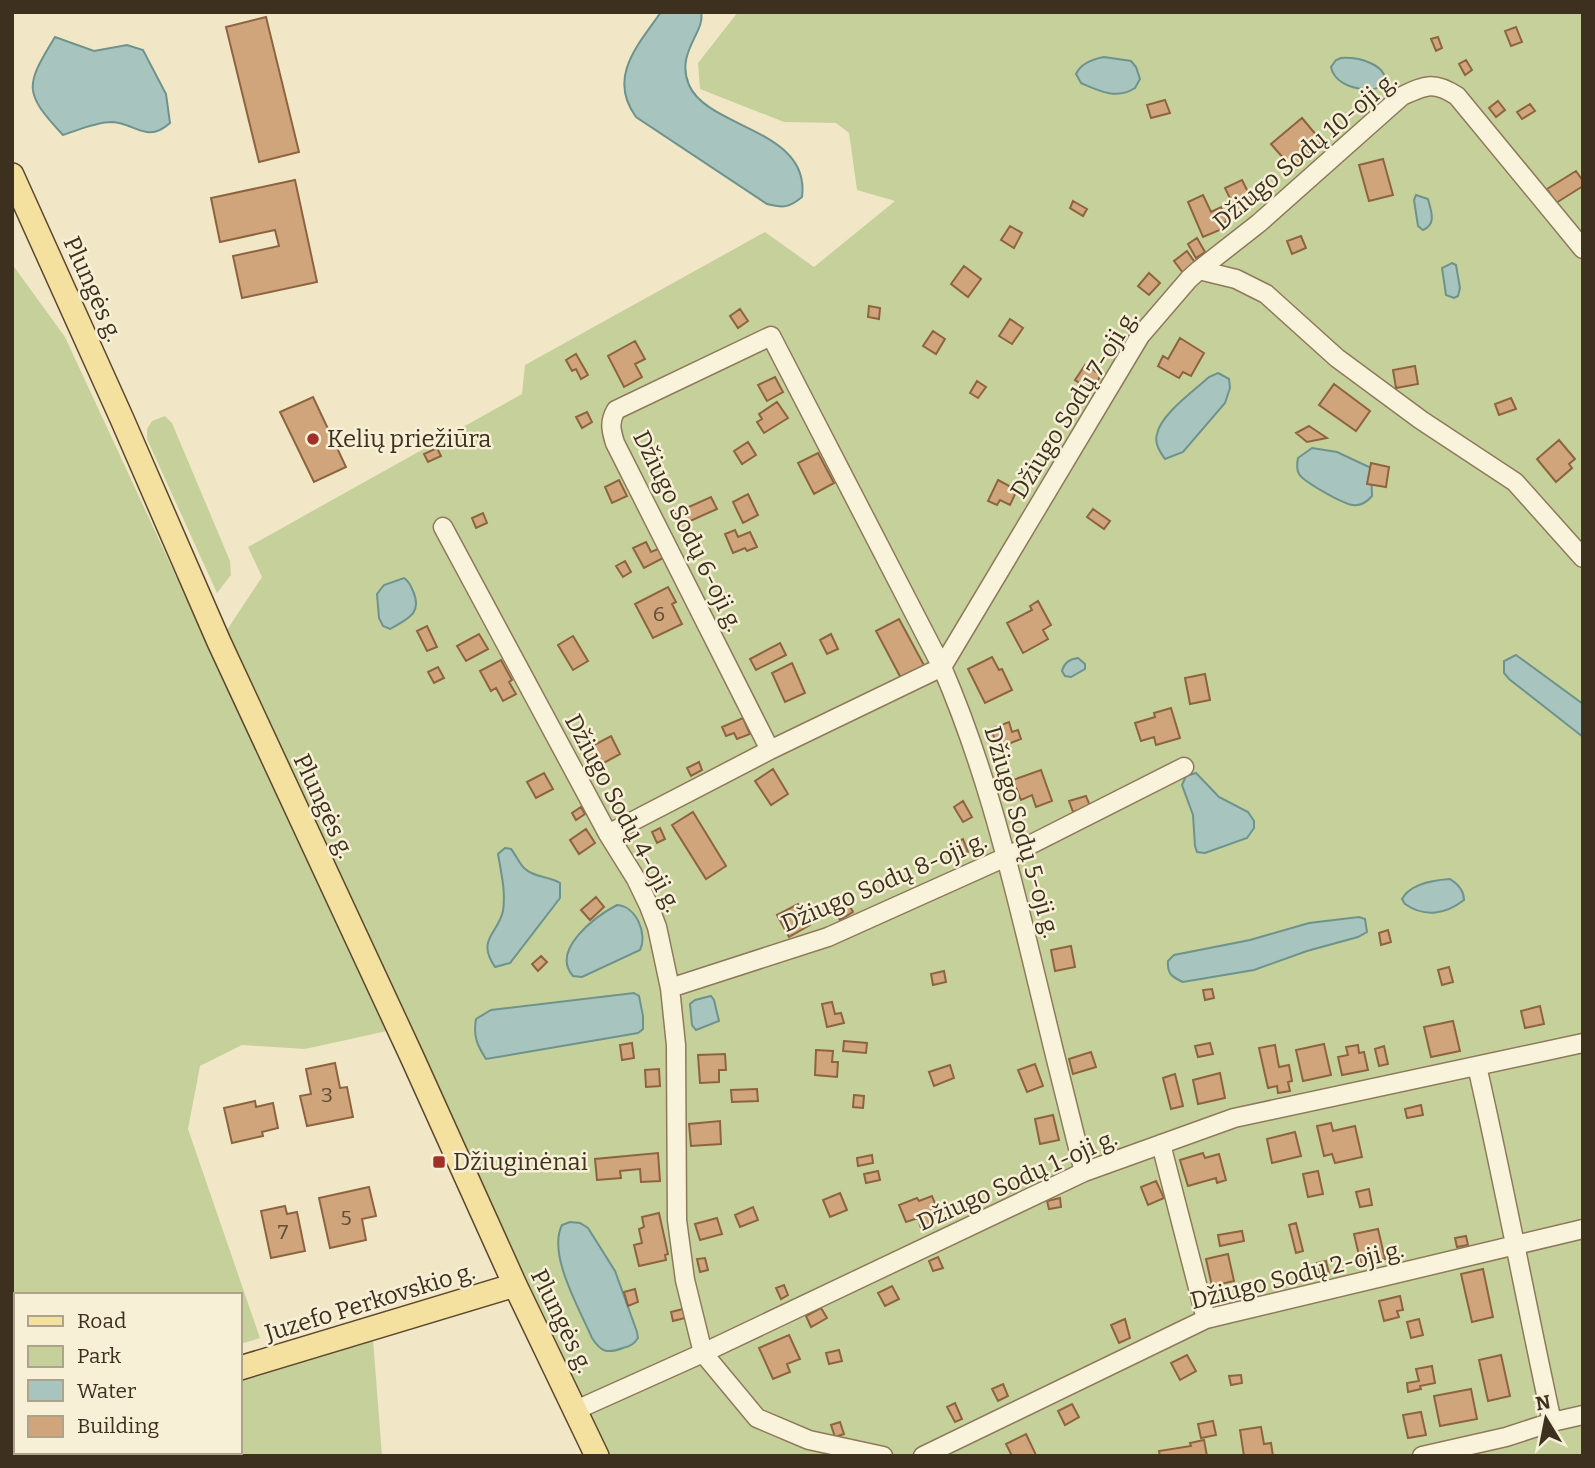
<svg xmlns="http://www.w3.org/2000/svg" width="1595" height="1468" viewBox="0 0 1595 1468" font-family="Bitter,serif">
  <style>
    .green { fill: #c6d09a }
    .water { fill: #a8c4be; stroke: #6e938d; stroke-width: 2 }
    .building { fill: #d0a57c; stroke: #8e6440; stroke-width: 2 }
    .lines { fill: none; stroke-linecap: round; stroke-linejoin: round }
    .minor-casing { stroke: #8e7a5b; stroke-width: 21 }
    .major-casing { stroke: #5c472f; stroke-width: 26 }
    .minor { stroke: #faf3db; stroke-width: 18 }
    .major { stroke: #f4e09f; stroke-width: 23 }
    .poi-dot { fill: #a03028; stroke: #f7f0d7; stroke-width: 2.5 }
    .labels { text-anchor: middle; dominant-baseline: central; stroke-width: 5; stroke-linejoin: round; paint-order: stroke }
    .number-label { font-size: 21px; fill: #624d36 }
    .street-label { font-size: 24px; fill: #3d301f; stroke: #f7f0d7 }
    .poi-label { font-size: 24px; fill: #3d301f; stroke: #f7f0d7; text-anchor: start }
  </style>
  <rect width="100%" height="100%" fill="#f1e7c7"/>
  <!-- green -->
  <path class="green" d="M738,12H1583V1456H597L219,642L262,577L248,547L522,394L525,365L765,232L814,267L895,201L857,190L849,133L836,123L784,122L700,89L698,63Z
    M12,264L65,337L387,1031L305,1049L242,1045L200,1066L188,1129L260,1338L240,1344V1295H16V1413L12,1414Z
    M165,416L172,423L230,561L231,575L217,593L147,439V429L152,421Z
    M373,1339L382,1456H12V1447L16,1446V1452H240V1379Z"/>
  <!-- water -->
  <path class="water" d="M661,12H701C706,32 675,52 689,85C708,129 811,129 802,197C789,208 783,208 767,204L636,117C607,77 638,45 661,12Z
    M55,37L94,51L127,45L143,50L166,94L170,123C147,144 135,123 112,122C96,122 78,130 63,135C23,92 25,86 55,37Z
    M1104,57L1131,61L1136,67L1140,79L1135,88C1117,100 1099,91 1081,83L1076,74C1081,63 1093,59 1104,57Z
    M1341,58C1358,57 1389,64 1385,85C1368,95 1335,87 1331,67L1336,60Z
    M1416,195L1428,199C1431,211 1437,224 1423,230L1418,226L1414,200Z
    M1452,263L1456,265L1460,288L1458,296L1454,298L1446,295L1442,268Z
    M1218,373L1229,379L1230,388L1225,403L1183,452L1165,459C1160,452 1154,443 1157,434C1161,414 1194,391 1209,377Z
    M1312,448L1337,452L1371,468L1372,496C1367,502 1361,506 1353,505C1343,504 1304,482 1299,474C1296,469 1297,463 1298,458Z
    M404,578C410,582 410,585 413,591C423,614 407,619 390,629L383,626L379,618L377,594L384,585Z
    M1516,655L1583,704V737L1509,679L1504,673V661Z
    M1078,658L1085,664V669L1071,677L1065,676L1062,671C1064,662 1070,659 1078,658Z
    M1196,773L1219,797L1248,812L1254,821V828L1247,838L1205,853L1197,852L1195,846L1193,815L1182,785L1186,776Z
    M505,848L511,849C516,855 519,863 524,868C534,878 549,876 560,883V898L510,963L495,967C476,939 498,934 503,911C506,892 501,872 498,854Z
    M1450,879C1458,884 1464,890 1464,900C1446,914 1425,918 1405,904L1402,899C1410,884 1435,880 1450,879Z
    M617,905C636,906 648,934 640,950L582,977L573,976C550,950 596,916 617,905Z
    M1359,917L1365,919L1367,932L1358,937L1307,951L1254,970L1183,982C1172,977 1167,974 1168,961L1174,955L1250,940L1309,923Z
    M634,993L639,996L643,1016V1029L638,1033L486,1059C477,1045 473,1036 476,1019L491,1010Z
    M711,996L714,1000L719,1021L696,1030L692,1025L690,1004L695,1000Z
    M570,1222L580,1223L588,1228L615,1271L637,1332L638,1338C634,1344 631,1346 623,1348C607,1354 601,1352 592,1338C580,1310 547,1254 562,1225Z"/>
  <!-- building -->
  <path class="building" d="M266,17L299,152L259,162L226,27Z
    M1516,27L1522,42L1511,46L1505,31Z
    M1438,37L1442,48L1436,51L1431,39Z
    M1466,60L1472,70L1465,75L1459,64Z
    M1165,100L1170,113L1151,118L1147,105Z
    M1498,101L1505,110L1496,117L1489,108Z
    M1530,104L1535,111L1522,119L1517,112Z
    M1302,118L1322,142L1292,168L1271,144Z
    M1383,159L1393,195L1369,201L1359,165Z
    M1576,171L1583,181V186L1556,203L1547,189Z
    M295,180L317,282L242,298L233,256L279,246L275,230L220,242L211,198Z
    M1242,180L1254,204L1237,213L1225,188Z
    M1203,195L1211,212L1221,207L1227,221L1220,225L1222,229L1203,237L1188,202Z
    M1073,201L1087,209L1083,216L1070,208Z
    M1010,226L1022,233L1014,248L1001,240Z
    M1301,236L1306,248L1292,254L1287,241Z
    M1197,238L1205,252L1196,258L1188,244Z
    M1187,251L1196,264L1183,273L1174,261Z
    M964,266L981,279L968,297L951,284Z
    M1149,273L1160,283L1149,295L1138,286Z
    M869,306L880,308L879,319L868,317Z
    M740,309L748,321L738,328L730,316Z
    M1010,319L1023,328L1012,344L999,336Z
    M933,331L945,339L936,354L923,346Z
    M1180,338L1204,353L1191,376L1183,372L1179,378L1158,366L1163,356L1168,359Z
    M635,341L645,359L635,364L642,377L624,387L608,356Z
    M576,354L588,375L581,379L576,369L572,371L566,360Z
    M1085,365L1101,375L1091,391L1075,380Z
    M1415,366L1418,384L1396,388L1393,370Z
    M775,377L783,392L767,401L758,385Z
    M977,381L986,387L978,398L970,393Z
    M1334,384L1370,411L1356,431L1319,405Z
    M313,397L346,467L314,482L280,412Z
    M1511,398L1516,409L1499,415L1495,404Z
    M777,402L788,418L764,433L757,422L762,419L759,414Z
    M587,412L592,422L582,428L576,417Z
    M1309,426L1327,438L1307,442L1296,433Z
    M1559,440L1575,459L1569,464L1572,468L1556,482L1537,459Z
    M748,442L756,455L742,464L734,451Z
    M437,448L441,456L428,462L424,454Z
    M818,453L834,483L814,494L798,463Z
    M1371,463L1389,467L1386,487L1367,484Z
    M619,480L627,496L612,503L605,487Z
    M998,480L1017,490L1010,505L1000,500L997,505L988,501Z
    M748,494L758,515L743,523L733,502Z
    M711,497L717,509L679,526L673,514Z
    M1093,509L1110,521L1104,529L1087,517Z
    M483,513L487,523L476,528L472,518Z
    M735,530L738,537L750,532L757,547L747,551L745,548L733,553L725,534Z
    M646,542L651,552L658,549L663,558L644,568L633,548Z
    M625,561L631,572L623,577L616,566Z
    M668,587L676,602L672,604L682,624L653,638L635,604Z
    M1038,601L1051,625L1043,630L1048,639L1023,653L1007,623L1032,610L1030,606Z
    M899,619L925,667L902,680L876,631Z
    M427,626L437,647L427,651L417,631Z
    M479,634L488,649L466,661L457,646Z
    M831,634L838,649L827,654L820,640Z
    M573,636L588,661L573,670L558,645Z
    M780,643L786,655L756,670L750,659Z
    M992,657L999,670L1002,669L1012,690L985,703L968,669Z
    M501,660L512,680L509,682L516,694L503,701L496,688L491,691L480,671Z
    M792,663L805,693L785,702L772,673Z
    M438,667L444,678L434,683L428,672Z
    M1205,674L1210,700L1190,704L1185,678Z
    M1171,708L1180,738L1156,745L1154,737L1141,741L1135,723L1155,717L1154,713Z
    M743,718L750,734L737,739L734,733L726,736L722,727Z
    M1009,722L1012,732L1018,730L1021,739L998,748L991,729Z
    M611,736L620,754L591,770L581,752Z
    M699,762L702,770L691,776L687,768Z
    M773,769L788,794L771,805L755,781Z
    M1041,770L1052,801L1036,807L1032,795L1021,800L1013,780Z
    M544,773L553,789L536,798L527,782Z
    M1086,796L1090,806L1073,812L1069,801Z
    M963,801L972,817L963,822L954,807Z
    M581,807L585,814L576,820L572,813Z
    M693,812L726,866L706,879L672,825Z
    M660,828L665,839L657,843L652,832Z
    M586,829L595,843L579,854L570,840Z
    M963,839L968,852L960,856L954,843Z
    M844,896L853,912L840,920L831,904Z
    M596,897L604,907L590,920L581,910Z
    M798,904L810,925L789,937L777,915Z
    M1388,930L1391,942L1381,945L1379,933Z
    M1071,946L1075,967L1055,971L1051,950Z
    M541,956L547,962L538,971L532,964Z
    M1449,967L1453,982L1442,985L1438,970Z
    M944,971L946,982L933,985L931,974Z
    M1212,989L1214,998L1205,1000L1203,990Z
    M832,1002L835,1014L841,1013L844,1023L827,1027L822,1004Z
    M1540,1006L1544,1024L1525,1028L1521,1011Z
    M1453,1021L1460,1051L1431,1057L1424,1027Z
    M844,1041L867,1043L866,1053L843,1051Z
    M632,1043L634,1058L622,1060L620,1045Z
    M1210,1043L1213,1054L1198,1057L1195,1046Z
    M1324,1044L1331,1075L1303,1081L1296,1050Z
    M1275,1045L1279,1067L1289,1065L1292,1081L1288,1082L1290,1091L1278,1093L1277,1086L1268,1088L1259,1048Z
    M1358,1045L1359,1053L1364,1052L1368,1070L1342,1075L1338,1057L1348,1055L1346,1047Z
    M1384,1046L1388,1064L1379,1066L1375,1049Z
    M816,1050L833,1051L832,1062H838L837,1077L815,1075Z
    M1091,1052L1096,1067L1073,1074L1069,1059Z
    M725,1054L726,1070H719V1082L700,1083L698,1055Z
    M335,1063L340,1088L347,1087L353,1117L307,1126L300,1096L311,1094L306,1069Z
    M1035,1064L1043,1086L1027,1092L1018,1070Z
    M950,1065L954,1078L934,1086L929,1072Z
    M659,1069L660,1086L646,1087L645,1070Z
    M1220,1073L1225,1098L1198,1104L1193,1080Z
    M1175,1074L1183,1106L1171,1109L1163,1078Z
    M757,1089L758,1101L732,1102L731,1090Z
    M854,1095L864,1096L863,1108L853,1107Z
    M255,1101L256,1107L273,1103L278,1128L262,1132L263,1136L232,1143L224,1108Z
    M1421,1105L1423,1115L1407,1118L1405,1109Z
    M1053,1115L1059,1140L1040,1144L1035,1119Z
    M720,1121L721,1144L691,1146L689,1124Z
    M1331,1123L1333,1131L1355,1126L1362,1157L1335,1163L1332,1154L1324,1156L1317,1126Z
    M1295,1132L1301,1156L1272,1163L1267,1139Z
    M658,1153L660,1181L641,1182L640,1169L620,1171L621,1178L597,1180L595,1159Z
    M1203,1153L1205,1158L1219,1154L1226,1180L1217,1183L1216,1178L1188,1186L1180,1160Z
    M872,1155L873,1163L858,1166L857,1158Z
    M878,1171L880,1180L866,1183L864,1174Z
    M1318,1171L1323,1194L1308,1197L1303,1174Z
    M1156,1181L1164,1198L1148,1205L1141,1187Z
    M369,1187L376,1216L362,1219L366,1240L330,1248L319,1198Z
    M1369,1189L1372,1205L1360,1207L1356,1192Z
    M840,1193L847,1210L830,1217L823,1200Z
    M932,1196L938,1211L935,1212L938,1221L921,1228L918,1218L906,1222L899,1205L917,1198L919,1201Z
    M1060,1198L1061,1207L1049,1209L1047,1201Z
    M285,1206L287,1214L297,1212L305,1251L271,1258L261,1211Z
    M753,1207L758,1220L740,1227L735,1215Z
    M659,1213L668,1254L665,1255L666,1260L639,1266L634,1245L642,1243L639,1229L644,1227L642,1217Z
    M717,1218L722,1234L700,1240L695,1224Z
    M1296,1223L1303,1251L1296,1253L1289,1225Z
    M1378,1229L1385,1259L1361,1264L1354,1234Z
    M1242,1231L1244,1241L1220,1246L1218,1235Z
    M1466,1236L1468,1245L1457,1247L1455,1238Z
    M1228,1254L1234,1281L1212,1286L1206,1259Z
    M938,1257L943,1268L933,1271L929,1261Z
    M705,1258L708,1270L700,1272L697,1259Z
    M1326,1261L1329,1273L1319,1275L1317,1263Z
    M1483,1269L1493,1317L1472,1322L1461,1274Z
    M784,1285L788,1295L781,1299L776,1288Z
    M892,1286L899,1299L885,1306L878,1293Z
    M635,1289L638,1302L628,1306L624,1292Z
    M1400,1296L1403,1310L1397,1311L1399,1317L1384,1321L1379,1301Z
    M821,1308L827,1318L811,1327L806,1316Z
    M683,1309L685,1318L673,1321L671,1312Z
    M1125,1319L1130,1338L1119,1343L1111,1325Z
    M1419,1319L1423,1335L1411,1338L1407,1322Z
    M789,1335L800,1359L787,1364L790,1372L773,1379L759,1348Z
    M839,1350L842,1361L829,1364L826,1353Z
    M1187,1355L1196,1371L1180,1380L1171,1363Z
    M1501,1355L1510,1396L1488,1401L1479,1360Z
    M1432,1366L1435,1383L1420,1386L1421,1389L1408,1392L1407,1383L1419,1381L1416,1369Z
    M1241,1375L1242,1383L1231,1385L1229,1376Z
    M1003,1384L1008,1396L998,1401L992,1389Z
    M1471,1389L1477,1419L1440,1426L1434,1396Z
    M955,1403L962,1419L955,1422L947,1407Z
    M1072,1404L1079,1417L1065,1425L1058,1411Z
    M1421,1412L1426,1435L1408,1438L1403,1415Z
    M1213,1421L1216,1435L1201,1438L1198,1424Z
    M840,1422L844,1434L835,1437L831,1425Z
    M1261,1427L1264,1444L1271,1443L1273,1456H1244L1240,1430Z
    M1026,1434L1036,1455L1012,1456L1006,1444Z
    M1204,1440L1207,1456H1160L1159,1451L1191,1446L1190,1443Z"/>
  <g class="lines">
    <!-- minor casing -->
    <g class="minor-casing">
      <path id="minor" d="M1199,270L1259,223L1402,96C1426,85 1434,81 1457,96L1583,249
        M443,527L608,834L636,879L649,906L657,927L670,988L676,1045L677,1220L685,1280L703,1353L757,1418L809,1440L883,1456
        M770,750L615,443C611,430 609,422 616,410L771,336L942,667C982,760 1005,850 1029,948C1047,1023 1065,1097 1084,1172
        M608,834L770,750L942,667L1140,336L1189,279L1199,270L1236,279L1266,294L1337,358L1421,420L1515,482L1583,558
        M670,988L828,937L1006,857L1184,767
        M1477,1066C1504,1184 1526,1303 1552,1422
        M1161,1144L1206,1319
        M576,1410L703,1353L1084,1172L1234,1118L1583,1043
        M923,1456L1206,1319L1583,1229
        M1422,1456L1506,1437L1552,1422L1583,1415"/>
    </g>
    <!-- major casing -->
    <g class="major-casing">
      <path id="major" d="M12,175L122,419L219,642L412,1057L515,1285L597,1456
        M240,1368L515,1285
        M12,1437L16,1436"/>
    </g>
    <!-- minor -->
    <use href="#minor" class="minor"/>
    <!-- major -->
    <use href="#major" class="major"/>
  </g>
  <!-- markers -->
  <g class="poi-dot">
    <circle cx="313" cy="439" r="7"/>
    <rect x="432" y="1155" width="14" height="14" rx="3.5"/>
  </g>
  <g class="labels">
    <!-- number labels -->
    <g class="number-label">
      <text x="659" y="614">6</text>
      <text x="327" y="1095">3</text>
      <text x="346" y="1218">5</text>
      <text x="283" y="1232">7</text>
    </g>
    <!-- street labels -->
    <g class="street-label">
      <text transform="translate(1305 151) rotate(-40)">Džiugo Sodų 10-oji g.</text>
      <text transform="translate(93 289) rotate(66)">Plungės g.</text>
      <text transform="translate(1074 404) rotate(-58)">Džiugo Sodų 7-oji g.</text>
      <text transform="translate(688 531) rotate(64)">Džiugo Sodų 6-oji g.</text>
      <text transform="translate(324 806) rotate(65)">Plungės g.</text>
      <text transform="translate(623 813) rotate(62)">Džiugo Sodų 4-oji g.</text>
      <text transform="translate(1022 832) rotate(74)">Džiugo Sodų 5-oji g.</text>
      <text transform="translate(884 882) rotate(-23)">Džiugo Sodų 8-oji g.</text>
      <text transform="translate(1017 1180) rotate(-24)">Džiugo Sodų 1-oji g.</text>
      <text transform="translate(1297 1275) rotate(-14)">Džiugo Sodų 2-oji g.</text>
      <text transform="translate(370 1302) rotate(-17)">Juzefo Perkovskio g.</text>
      <text transform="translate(562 1321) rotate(64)">Plungės g.</text>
    </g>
    <!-- poi labels -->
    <g class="poi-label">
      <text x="327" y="439">Kelių priežiūra</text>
      <text x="453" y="1162">Džiuginėnai</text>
    </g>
  </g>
  <!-- border -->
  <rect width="1595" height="1468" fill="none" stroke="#3d301f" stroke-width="28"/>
  <!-- legend -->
  <rect x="14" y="1293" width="228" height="161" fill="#f7f0d7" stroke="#ada38d" stroke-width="2"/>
  <rect x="28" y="1316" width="35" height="10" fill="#f4e09f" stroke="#ada38d" stroke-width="2"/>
  <text x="77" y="1328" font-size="21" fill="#3d301f">Road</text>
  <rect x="28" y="1346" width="35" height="21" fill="#c6d09a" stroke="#ada38d" stroke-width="2"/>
  <text x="77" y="1363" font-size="21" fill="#3d301f">Park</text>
  <rect x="28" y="1380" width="35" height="21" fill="#a8c4be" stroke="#ada38d" stroke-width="2"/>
  <text x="77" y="1398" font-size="21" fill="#3d301f">Water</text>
  <rect x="28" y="1416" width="35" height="21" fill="#d0a57c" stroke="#ada38d" stroke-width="2"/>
  <text x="77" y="1433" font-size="21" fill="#3d301f">Building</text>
  <!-- north arrow -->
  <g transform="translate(1546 1419) rotate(350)" stroke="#f7f0d7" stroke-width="5" paint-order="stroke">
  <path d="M0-5L12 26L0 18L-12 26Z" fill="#3d301f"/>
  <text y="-10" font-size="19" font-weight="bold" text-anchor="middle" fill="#3d301f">N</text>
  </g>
</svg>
